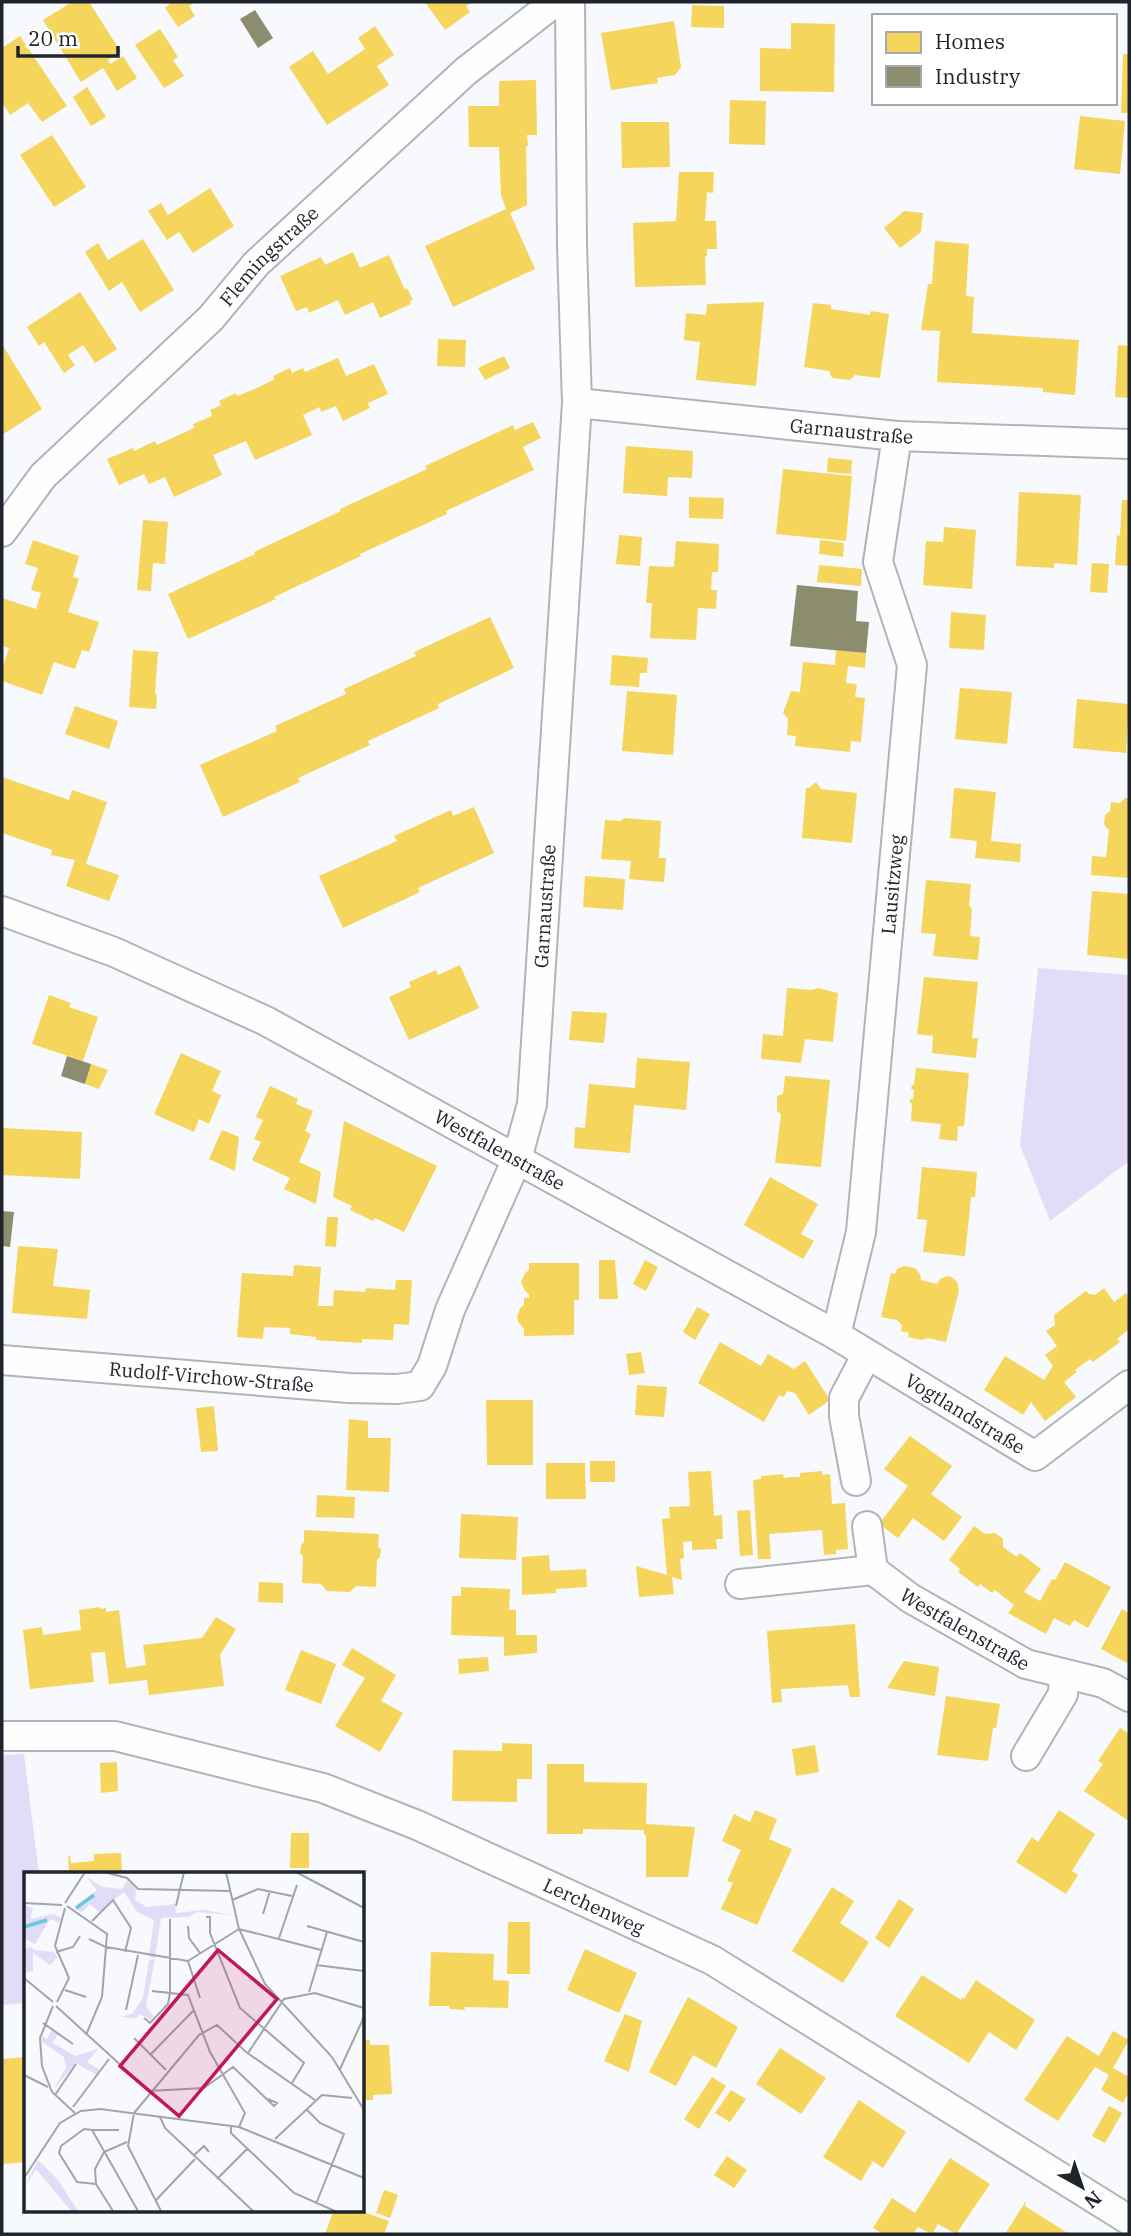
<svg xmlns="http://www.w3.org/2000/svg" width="1131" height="2236" viewBox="0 0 1131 2236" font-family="'IBM Plex Serif',serif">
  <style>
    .green { fill: #e2dcf8 }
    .homes { fill: #f6d55c }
    .industry { fill: #8c8c6e }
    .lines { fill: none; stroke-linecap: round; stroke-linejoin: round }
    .minor-casing { stroke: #b0b4b8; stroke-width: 32 }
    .minor { stroke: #fefeff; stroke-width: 28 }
    .labels { text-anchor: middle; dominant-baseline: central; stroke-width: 7; stroke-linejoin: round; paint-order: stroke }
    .street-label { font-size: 19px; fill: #20252d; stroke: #fff }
    .inset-river { fill: none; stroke: #6ac7dc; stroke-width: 3.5 }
    .inset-road { fill: none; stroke: #a1a4a9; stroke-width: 2 }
    .view { fill: #c2185b; fill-opacity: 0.15; stroke: #c2185b; stroke-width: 3.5 }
    .inset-edge { fill: none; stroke: #20252d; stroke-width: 3.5 }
  </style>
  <rect width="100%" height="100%" fill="#f7f9fc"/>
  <!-- green -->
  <path class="green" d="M1038,968L1129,975V1161L1050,1221L1020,1145Z
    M24,1754L39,1874H26V2003L2,2005V1755Z"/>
  <!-- homes -->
  <path class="homes" d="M72,2H89L121,52L108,60L110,64L123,56L137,78L117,91L103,68L81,82L43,20Z
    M169,2H195L189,6L195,16L178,27L165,8L170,4Z
    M425,2H473L466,6L470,12L445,30Z
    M692,5L724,6V28L691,27Z
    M674,21L681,67L675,75L657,78L658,83L611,90L601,33Z
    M791,23L835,24L834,92L760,91V48L791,49Z
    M375,26L394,55L377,66L389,85L327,125L289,67L313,51L328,74L365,49L358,38Z
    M160,29L178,57L173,60L184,76L164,88L135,45Z
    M20,36L67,106L42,122L28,103L10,115L2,102V48Z
    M1123,54H1129V113H1121Z
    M536,80L537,135H527L528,146H526L527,205L510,213L535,269L453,307L425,246L506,209L501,195L499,147H469L468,106H499V81Z
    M87,87L106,117L91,126L73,97Z
    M730,100L766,101L765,145L729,144Z
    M1080,116L1125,121L1120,174L1074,169Z
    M621,122H669L670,167L622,168Z
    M52,135L86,187L54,207L20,155Z
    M679,172H714L713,193L707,192L705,221H716L717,249H707V256L705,257L706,285L635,287L633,223L676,221Z
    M210,188L234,226L193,253L179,232L167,240L148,211L161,203L168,215Z
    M904,211L923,213L921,232L900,248L884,228Z
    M143,239L174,290L140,312L122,282L109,291L85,252L98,243L108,260Z
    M935,241L969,244L966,296L974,297L972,333L1079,340L1075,395L1043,392V388L937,382L940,331L921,330L928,284H932Z
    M353,252L360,268L389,255L405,290L407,288L413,300L410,301L411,304L380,318L373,302L345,315L338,300L309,313L307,307L296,311L280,276L321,257L325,265Z
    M80,292L117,349L95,363L83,345L68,355L75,365L64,373L44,342L39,346L27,327Z
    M764,302L756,386L696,380L700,342L684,340L686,313L706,315L707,304Z
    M813,303L831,305V309L851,312L870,315L871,311L889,314L880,378L855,375L850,380L832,378L829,371L804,367Z
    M438,339L466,340L465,367L437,366Z
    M2,344L42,409L2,435Z
    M1118,345L1129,346V398L1115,397Z
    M504,356L510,368L485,380L478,368Z
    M338,358L346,376L374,364L388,394L368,403L370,408L343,421L336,406L321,412L320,407L303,415L312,435L255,460L246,441L213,455L222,475L174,497L165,477L149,484L144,474L119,485L107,459L133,448L134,451L155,441L157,445L194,428L193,424L212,416L210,410L221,405L219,401L236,393L237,396L257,388L275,379L273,376L290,368L292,373L303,368L305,372Z
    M533,422L541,438L523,447L534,470L446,511L447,514L360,554L361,556L274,597L276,599L188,639L168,594L255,554L254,552L341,511L340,509L427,469L425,466L513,425L515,430Z
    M626,446L693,451L692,478L668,477L667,496L623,493Z
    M828,458L852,460L851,474L827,472Z
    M783,469L852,476L846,541L776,534Z
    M1019,492L1081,495L1077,565L1054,563V568L1016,566Z
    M689,497L724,498L723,519L689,518Z
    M1122,500H1129V566L1115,565L1117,535L1120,536Z
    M143,520L168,522L165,562L166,564L153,563L151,591L137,590Z
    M944,527L976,530L972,589L923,585L926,541L943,542Z
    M619,535L642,537L640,566L616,564Z
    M33,540L79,556L73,577L79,579L68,612L99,622L89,652L82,650L75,669L54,662L42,695L2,681V670L9,648L2,646V598L36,609L41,593L31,590L38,568L25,564Z
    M820,540L844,543L843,557L819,554Z
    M676,541L719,544L718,572H712L711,590H717L716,609L698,608L696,640L650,638L652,603H646L649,566L674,567Z
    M1092,563L1109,564L1107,593L1090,592Z
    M819,565L862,569L861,586L817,582Z
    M951,612L986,615L984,650L949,648Z
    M490,617L514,668L438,704L439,708L368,741L370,745L298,778L300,782L223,817L200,765L277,731L275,726L346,694L344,689L416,656L414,652Z
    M133,650L159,652L158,653L155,693L157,695L156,709L129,707Z
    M836,650L866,653L865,668L848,666L846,683L857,684L855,697L865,698L861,742L851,741L850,752L795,746L796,736L787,735L788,719L783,713L791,691L800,692L803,662L835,665Z
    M612,655L648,658L647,673H640L639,687L610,685Z
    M960,688L1012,692L1007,744L955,739Z
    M627,691L677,695L673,755L622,751Z
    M1077,699L1129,704L1126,753L1073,748Z
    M75,706L118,721L109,749L65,734Z
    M2,777L69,800L72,790L107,802L86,864L119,875L109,901L66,886L75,860L51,855L52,850L2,833Z
    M816,782L821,789L857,793L852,843L802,838L806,788H809Z
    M954,788L996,792L991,841L1021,844L1020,862L975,858L977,841L950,838Z
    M1125,798H1129V878L1091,875L1092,856L1106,857L1109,830L1104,825L1105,815L1110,811L1111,802L1120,803Z
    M474,807L494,853L418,888L420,892L343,928L319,876L397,841L394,836L451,810L453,816Z
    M624,818L661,821L659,858H666L664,882L629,879L631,861L601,859L605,820L621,821Z
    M585,876L625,879L623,910L583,907Z
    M926,880L971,884L969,905L972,909L970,936L980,937L978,960L933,956L936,934L921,933Z
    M1092,891L1129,894V959L1087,955Z
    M460,965L479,1008L409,1040L389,997L411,987L409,982L436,970L438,975Z
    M924,977L978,982L972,1038H978L976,1058L932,1053L933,1036L917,1034Z
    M787,988L812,990L818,988L838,993L833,1042L805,1039L801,1063L762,1059L761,1057L763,1034L783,1036Z
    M49,995L71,1003L69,1007L98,1017L83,1061L32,1044Z
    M572,1011L607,1013L604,1043L569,1040Z
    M181,1053L221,1071L212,1091L221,1095L209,1124L199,1119L194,1132L154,1114Z
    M637,1058L690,1062L686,1110L634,1105L630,1153L574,1148L575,1127L585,1128L589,1084L635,1088Z
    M91,1064L108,1070L99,1089L85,1084Z
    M916,1068L969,1073L964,1126H958L957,1141L939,1139L941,1124L911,1121L912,1103H910V1099H913L914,1090L911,1089L912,1085H914Z
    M785,1076L830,1080L821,1167L775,1163L781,1114L777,1111V1096L783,1094Z
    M270,1086L298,1099L296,1104L313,1111L305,1131L311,1134L299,1162L321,1172L316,1204L284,1189L290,1178L252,1160L261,1142L254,1139L263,1120L256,1117Z
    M344,1121L437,1166L404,1232L375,1218L373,1221L350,1210L352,1206L333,1197Z
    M2,1128L82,1132L80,1179L2,1175Z
    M222,1130L239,1137L235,1171L209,1159Z
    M922,1167L977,1172L975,1197H971L965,1256L923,1252L927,1220L917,1219Z
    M770,1177L818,1204L801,1234L814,1241L803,1259L744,1225Z
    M327,1217H338L336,1247L325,1246Z
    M18,1246L58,1249L53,1286L90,1290L87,1319L12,1313Z
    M599,1260H615L618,1299H599Z
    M645,1260L658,1267L646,1291L633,1284Z
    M529,1263H579V1300H574V1335L524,1336V1329L518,1322L517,1317L520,1308L524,1305V1298H529V1294L525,1291L521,1282L525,1273L529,1270Z
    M294,1265L321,1267L318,1306H333L334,1290L365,1292L366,1288L395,1290L396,1280H412L409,1325L394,1324L393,1340L362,1339V1343L316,1340V1337L290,1334V1328L264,1327L263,1339L237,1337L242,1273L293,1276Z
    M904,1266L915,1268L920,1274L921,1280L937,1284L940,1279L947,1276L952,1277L957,1282L959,1290L946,1342L928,1338L922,1340L908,1337L909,1333L901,1331L902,1325L897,1320L881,1317L891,1273L895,1274L897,1269Z
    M1104,1288L1114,1302L1126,1293L1129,1298V1329L1117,1339L1120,1342L1093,1362L1090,1359L1075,1370L1077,1372L1064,1382L1076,1397L1045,1421L1031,1402L1023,1415L984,1390L1005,1356L1044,1380L1053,1366L1045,1355L1057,1346L1046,1331L1055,1325L1054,1315L1086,1291L1089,1294L1095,1295Z
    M697,1307L710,1314L695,1340L683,1332Z
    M720,1342L761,1366L768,1354L794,1369L805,1361L830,1400L809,1415L795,1393L787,1391L784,1397L779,1395L764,1422L698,1383Z
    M641,1352L645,1373L629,1375L626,1354Z
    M637,1385L667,1387L664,1417L635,1415Z
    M486,1400H533V1465H487Z
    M214,1406L218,1451L201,1452L196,1408Z
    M349,1419L368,1421V1438H391L389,1492L346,1490Z
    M910,1436L952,1466L931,1494L962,1517L944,1541L913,1518L898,1538L879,1524L908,1486L884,1469Z
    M590,1461H615V1482H590Z
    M546,1463H585L586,1499H546Z
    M711,1471L714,1516L722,1515L723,1539H716L717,1549L692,1550V1541L683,1542L684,1558L680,1559L682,1580L672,1577L674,1594L639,1597L636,1566L667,1575L662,1519L670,1518L669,1507L690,1506L688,1472Z
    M822,1471V1475L830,1474L832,1504L845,1503L848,1549L836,1550V1554L824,1555L822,1530L769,1534L771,1559H758L753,1480L761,1479V1476L783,1474L784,1478L792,1477H800V1473Z
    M317,1495L355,1497L354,1518L316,1517Z
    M750,1510L753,1555L740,1556L737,1511Z
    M461,1514L518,1517L516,1560L459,1558Z
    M974,1526L985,1534L995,1533L1003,1539V1547L1017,1557L1020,1553L1041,1569L1024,1592L1040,1601L1052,1579L1055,1580L1065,1562L1111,1587L1088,1628L1074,1620L1070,1626L1054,1618L1046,1634L1008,1613L1014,1605L995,1590L992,1593L980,1584L978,1587L958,1572L960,1569L949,1560Z
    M304,1530L379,1534L378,1546L381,1549L380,1557L377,1560L376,1587L356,1586L350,1592L327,1591L321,1584L302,1583L303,1556L300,1553L301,1545L304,1542Z
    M549,1555L550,1571L586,1569L587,1587L556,1589V1593L522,1595V1557Z
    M259,1582L283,1583V1603L258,1602Z
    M461,1587L510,1589L509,1610H516V1635H537V1653L504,1656V1637L451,1635L452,1596H461Z
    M100,1607V1609L106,1608V1612L119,1610L126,1668L146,1665L143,1645L202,1638L216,1617L236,1629L220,1655L224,1686L149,1695L147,1680L109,1684L105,1652L91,1653L94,1682L30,1689L23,1630L42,1627L43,1635L81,1630L79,1610Z
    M1122,1609L1129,1613V1659L1127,1663L1101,1649Z
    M855,1624L860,1697H850L848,1685L781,1689L782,1702L772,1703L767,1631Z
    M352,1648L396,1675L381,1701L403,1713L380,1752L335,1726L365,1678L342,1665Z
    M301,1650L336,1664L321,1704L285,1690Z
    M488,1657L489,1671L459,1674L458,1659Z
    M904,1661L939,1667L935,1696L887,1688Z
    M946,1696L1000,1704L996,1728H993L988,1761L937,1755Z
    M1120,1728L1129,1734V1821L1084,1791L1103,1764L1098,1761Z
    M502,1743L532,1744V1779H517V1802L452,1801L453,1750L502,1751Z
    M815,1745L819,1772L796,1776L792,1749Z
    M117,1762L118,1791L101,1793L100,1763Z
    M547,1764H584V1782L647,1783L646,1824L695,1827L688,1877H646V1835H644V1830L583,1829V1834H547Z
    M755,1810L777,1819L769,1839L792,1849L757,1925L721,1909L733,1883L727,1881L741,1850L722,1841L734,1814L750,1822Z
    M1059,1810L1095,1834L1072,1871L1078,1875L1066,1894L1016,1862L1032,1837L1038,1842Z
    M291,1833H309V1868H290Z
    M121,1853L122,1874H69L68,1856H70L71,1863L94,1861V1854Z
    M832,1887L854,1901L840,1923L869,1942L843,1983L792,1951Z
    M899,1899L914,1909L889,1948L875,1938Z
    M508,1922H530V1974H507Z
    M585,1949L637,1973L619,2013L567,1990Z
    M431,1952L494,1954L493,1980L509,1981L508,2008L464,2007L465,2010L450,2009L449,2006H429Z
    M922,1975L961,2000L962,1997L964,1999L976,1980L1035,2020L1016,2050L989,2032L969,2063L895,2016Z
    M688,1997L738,2027L716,2068L693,2055L676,2086L649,2072Z
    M625,2014L642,2021L629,2072L604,2061Z
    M1113,2031L1129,2040L1113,2068L1129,2077V2092L1123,2103L1101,2090L1109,2075L1095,2067L1058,2121L1024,2100L1067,2036L1099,2056Z
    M370,2040V2045H389L392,2094L373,2095V2100H362V2041Z
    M780,2048L826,2078L801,2114L756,2084Z
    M26,2057V2162L2,2164V2059Z
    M712,2077L726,2086L699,2129L684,2119Z
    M731,2090L746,2099L730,2122L715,2113Z
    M859,2100L906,2132L883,2168L873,2161L861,2181L823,2157Z
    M1109,2106L1122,2113L1105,2143L1092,2136Z
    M727,2156L747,2170L734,2188L714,2175Z
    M950,2158L990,2184L956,2234L938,2224L932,2234L918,2227L913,2234H883L873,2228L892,2198L915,2213Z
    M384,2190L398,2195L390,2218L376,2213Z
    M1026,2201L1025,2206L1069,2234H1005Z
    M334,2210H358L389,2221L384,2234H325Z"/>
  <!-- industry -->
  <path class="industry" d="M255,10L273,38L258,48L240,19Z
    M797,585L858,591L856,621L869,622L866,653L790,646Z
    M67,1056L91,1064L85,1084L61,1076Z
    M2,1211L14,1212L10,1247L2,1246Z"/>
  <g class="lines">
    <!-- minor casing -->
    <g class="minor-casing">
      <g id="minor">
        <path id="s1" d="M577,403L897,436L1129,444"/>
        <path id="s2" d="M2,532L43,476L211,318L256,264L466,71L555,2"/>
        <path id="s3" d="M2,911L114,952L266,1021L836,1335L1035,1456L1129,1385"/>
        <path id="s4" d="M836,1335L861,1232L912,665L878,562L897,436"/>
        <path id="s5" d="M2,1360L349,1388L397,1389L420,1386L432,1366L450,1310L517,1159L532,1104L577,403L572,246L570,2"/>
        <path d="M856,1481L844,1416V1398L867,1354"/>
        <path id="s6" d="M867,1526L873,1570L910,1598L1026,1664L1103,1683L1129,1697"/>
        <path d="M740,1584L873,1570"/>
        <path id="s7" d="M2,1736H115L323,1788L417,1825L712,1960L1129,2220"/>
        <path d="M1026,1756L1063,1694L1064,1674"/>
      </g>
    </g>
    <!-- minor -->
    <use href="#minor" class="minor"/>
  </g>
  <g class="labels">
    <!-- street labels -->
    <g class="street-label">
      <text stroke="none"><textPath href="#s2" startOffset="385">Flemingstraße</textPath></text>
      <text stroke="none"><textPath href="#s1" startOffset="276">Garnaustraße</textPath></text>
      <text stroke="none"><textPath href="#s4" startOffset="455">Lausitzweg</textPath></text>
      <text stroke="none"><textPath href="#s5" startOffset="922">Garnaustraße</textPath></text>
      <text stroke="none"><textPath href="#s3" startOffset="553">Westfalenstraße</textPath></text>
      <text stroke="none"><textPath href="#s5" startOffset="210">Rudolf-Virchow-Straße</textPath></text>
      <text stroke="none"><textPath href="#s3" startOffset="1088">Vogtlandstraße</textPath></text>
      <text stroke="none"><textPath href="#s6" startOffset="154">Westfalenstraße</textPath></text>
      <text stroke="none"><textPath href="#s7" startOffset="623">Lerchenweg</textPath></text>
    </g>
  </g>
  <!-- overview -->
  <g transform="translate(24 1872)">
    <rect width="340" height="340" fill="#f7f9fc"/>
    <path d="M62,5L79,15L98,17L103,8L112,17L111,28L123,35L151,32L152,41L180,38L208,43L173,40L164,45L137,46L131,86L125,85L130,48L113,40L100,20L75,40L66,32L58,40L51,37L73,18ZM2,34L9,36L6,47L29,42L37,46L35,51L26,47L11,72L0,66ZM0,70L11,78L30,80L33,85L26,93L9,81V99L0,101V76H6ZM131,87L122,134L130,145L126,148L116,142L113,146L96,145L108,142L119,126L125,88ZM28,158L34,162L29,171L51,184L74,177L63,190L76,198L73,203L52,191L29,218L42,196L40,185L18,170V164L23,167ZM14,288L34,308L54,339H47L12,297L0,316Z" fill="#e2dcf8"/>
    <path class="inset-river" d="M52,36L70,23M0,55L23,48"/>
    <path class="inset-road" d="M80,0L103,6L114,17L206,19M202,0L215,57L241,112L308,185L340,238M272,0L340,36M208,28L234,17L268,24M0,31L38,33M41,31L61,0M43,34L83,62L82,75L164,89M152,34L160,0M239,42L246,19M182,45H186V61L216,136L280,191L268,211M146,47V121L164,123L186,180L221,241L215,255M68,49L89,28L107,56L101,80M164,54L165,66L176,81M283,54L340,70M255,66L273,13M32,80L49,75L56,64M164,89L215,57L297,78M164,89L176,126M292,93L340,99M0,106L29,130M41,118L62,125M285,120L303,60M33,130L45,106L31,74L41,36M29,134L16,166L18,194L28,220L51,241M32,134L125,219L180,216L209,195L250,234L253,231L244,227M102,138L114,83M120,146L126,151L144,132L146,121L128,119M19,151L49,172M62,163L78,125L82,75L65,67M110,166L142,198M224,181L260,127L291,121L340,136M127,182L170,138M316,197L340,145M0,203L24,215M31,223L52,192M49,235L85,187M282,237L296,251L320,262L292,332M136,245L141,256L229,339M207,255V261L270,321L311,339M68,258H95M251,267L298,223L328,226M169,284L180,274L185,280M0,306L36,251L57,239L76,237L215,255L340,306M193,307L223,277M72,312L53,310L35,281L37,274L60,257L68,258L114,339M132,328L171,287M89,339L72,312L71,297L80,280L103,270M137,339L104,274L110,241L175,163L193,153L222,180L291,228"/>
    <path class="view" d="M194,78L253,127L155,244L96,194Z"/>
    <rect width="340" height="340" class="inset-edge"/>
  </g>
  <!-- border -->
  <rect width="1131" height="2236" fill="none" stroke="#20252d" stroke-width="7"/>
  <!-- legend -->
  <rect x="872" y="14" width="245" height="91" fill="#ffffff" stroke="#a6a8ab" stroke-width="2"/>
  <rect x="886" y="32" width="35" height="21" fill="#f6d55c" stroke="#a6a8ab" stroke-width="2"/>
  <text x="935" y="49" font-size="21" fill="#20252d">Homes</text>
  <rect x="886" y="66" width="35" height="21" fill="#8c8c6e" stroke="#a6a8ab" stroke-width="2"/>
  <text x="935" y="84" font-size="21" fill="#20252d">Industry</text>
  <!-- north arrow -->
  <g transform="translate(1082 2187) rotate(140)" stroke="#ffffff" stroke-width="5" paint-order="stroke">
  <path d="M0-5L12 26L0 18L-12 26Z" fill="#20252d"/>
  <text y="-10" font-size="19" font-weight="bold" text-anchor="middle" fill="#20252d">N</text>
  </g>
  <!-- scale -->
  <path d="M18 46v10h100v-10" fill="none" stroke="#20252d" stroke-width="3.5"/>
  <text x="28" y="46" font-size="21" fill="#20252d" stroke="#ffffff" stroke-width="5" paint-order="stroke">20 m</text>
</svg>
